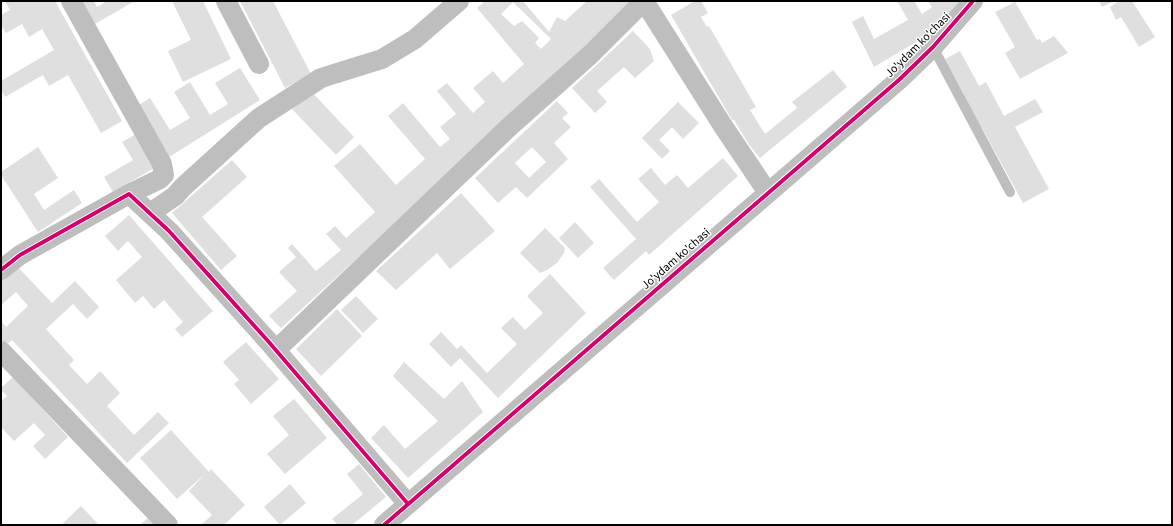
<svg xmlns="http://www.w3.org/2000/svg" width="1173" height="526" viewBox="0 0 1173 526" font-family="'Source Sans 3',sans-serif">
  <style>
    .building { fill: #dfdfdf; fill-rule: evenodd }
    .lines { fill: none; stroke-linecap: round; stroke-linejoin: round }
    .lane { stroke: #bebebe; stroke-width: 10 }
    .street { stroke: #bebebe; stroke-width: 20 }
    .cycleway-casing { stroke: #fff; stroke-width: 6 }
    .cycleway { stroke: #d6006c; stroke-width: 4 }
    .labels { text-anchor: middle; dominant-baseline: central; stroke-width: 3; stroke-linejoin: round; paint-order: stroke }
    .street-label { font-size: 12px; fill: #000; stroke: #fff }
  </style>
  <rect width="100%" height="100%" fill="#fff"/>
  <!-- building -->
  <path class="building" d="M5,1H55L122,121L101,133L68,75L49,86L43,75L5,97L1,89V81L54,50L42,29L29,37L22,24L6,33L1,25V15L10,10Z
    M73,1H94L97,7L107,1H133V2L88,28Z
    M172,1H203L231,59L183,82L168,51L191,40Z
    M240,1H273L311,74L285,88Z
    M485,1H523L549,32L557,17L565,21L587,1H631L634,5L281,328L269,316L297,291L279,272L296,257L288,248L292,244L316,271L341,250L326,234L335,226L346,238L375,212L334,166L360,144L396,185L425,159L388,116L403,103L440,147L450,139L440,127L456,114L437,91L447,83L473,113L485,102L473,88L493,71L503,83L524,64L477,8ZM513,2L551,39L541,49L535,43L539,38L522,21L514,26L501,14Z
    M695,1H701L708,13L701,17L707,27L709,26L756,107L750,110L765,134L797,108L792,102L833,70L847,87L760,158L750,146L734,120H732L671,15Z
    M897,1H914L922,14L932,7L928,1H967L940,20L942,22L931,29L933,32L874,67L852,22L863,16L874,39L908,20Z
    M1099,1H1114L1102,7Z
    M1119,1H1132L1155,37L1139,47L1121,17L1116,20L1110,7Z
    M1015,2L1037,40L1040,39L1042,43L1054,36L1068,53L1020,79L1005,53L1015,47L995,12Z
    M633,31L650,49L654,61L635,78L624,67L597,91L607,102L595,113L572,88Z
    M960,51L979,86L986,82L1004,116L1035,99L1043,112L1015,127L1049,189L1023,203L982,128L980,129L962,95L964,94L945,59Z
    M240,68L260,100L166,159L134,108L150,98L170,130L190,118L174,92L190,82L210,115L228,104L215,83Z
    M311,91L354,137L336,155L292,109Z
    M557,101L568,113L562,118L571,127L554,143L568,159L527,198L516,187L498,203L475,178ZM532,147L546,162L529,178L515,163Z
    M678,102L699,123L683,139L672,127L659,140L670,151L662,159L642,138Z
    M136,134L156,167L113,192L104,177L133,160L122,142Z
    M38,147L58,178L34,194L44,210L74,190L82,203L38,232L1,175V172Z
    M723,158L738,176L649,255L646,251L614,280L603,268L636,239L590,187L599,179L637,222L659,202L638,179L651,168L665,185L677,175L688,188Z
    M232,160L247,177L202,217L237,256L221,270L172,213Z
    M461,193L495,231L450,269L437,253L396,290L376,271Z
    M129,215L213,311L182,337L175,329L183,322L164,300L154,309L143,296L135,303L116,280L142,257L128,241L118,251L105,236Z
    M575,222L594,243L578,258L559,238Z
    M545,228L565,248L564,253L557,263L547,270L540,273L520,253Z
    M14,263L52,303L75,281L99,307L87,319L73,304L46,329L74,360L69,365L87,384L100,371L120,393L107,406L134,435L158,412L169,423L127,463L12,340L2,349L1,348V321L6,327L28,306L16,292L1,305V275Z
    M550,274L586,313L498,398L460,358L451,367L429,344L441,332L457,349L461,345L487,373L517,344L501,328L513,317L525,330L543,313L527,296Z
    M356,296L378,319L363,333L341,310Z
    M337,309L362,336L321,376L296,349Z
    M246,342L279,379L251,404L234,384L239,380L223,362Z
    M404,362L444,399L462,381L483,412L408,478L371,438L384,425L405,449L438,421L393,376Z
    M13,377L68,437L45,459L33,446L45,435L34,423L14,441L1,427V401L7,396L1,390V388Z
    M294,399L327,438L285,474L267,454L289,435L273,416Z
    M171,430L209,472L211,469L245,505L224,525H201L212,515L189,491L205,474L177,499L140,458Z
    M359,464L386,497L352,525H338L332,519L363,494L347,474Z
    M290,484L306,503L280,525L264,507Z
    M81,506L99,525H61Z
    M151,515L160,525H140Z"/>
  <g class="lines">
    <!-- lane -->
    <path class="lane" d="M933,47L1010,192"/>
    <!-- street -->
    <path class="street" d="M71,1L162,164L164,175L160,179L129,194
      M226,1L259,64
      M644,1L723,126L768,193
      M150,213L175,196L183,187L259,118L321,78L382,59L415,39L459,1
      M1,270L20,255L129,194L169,231L268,341L408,504
      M276,350L508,128L590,55L644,1
      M1,351L168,525
      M384,525L900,79L933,47L973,1"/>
    <!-- cycleway casing -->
    <g class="cycleway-casing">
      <path id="cycleway" d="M1,270L20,255L129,194L169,231L268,341L408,504
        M384,525L900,79L933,47L973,1"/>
    </g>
    <!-- cycleway -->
    <use href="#cycleway" class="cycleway"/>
  </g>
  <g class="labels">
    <!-- street labels -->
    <g class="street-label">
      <text transform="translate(918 45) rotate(-45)">Jo'ydam ko'chasi</text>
      <text transform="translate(676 259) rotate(-41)">Jo'ydam ko'chasi</text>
    </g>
  </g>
  <!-- border -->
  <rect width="1173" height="526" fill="none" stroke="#000000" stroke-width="4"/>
</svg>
